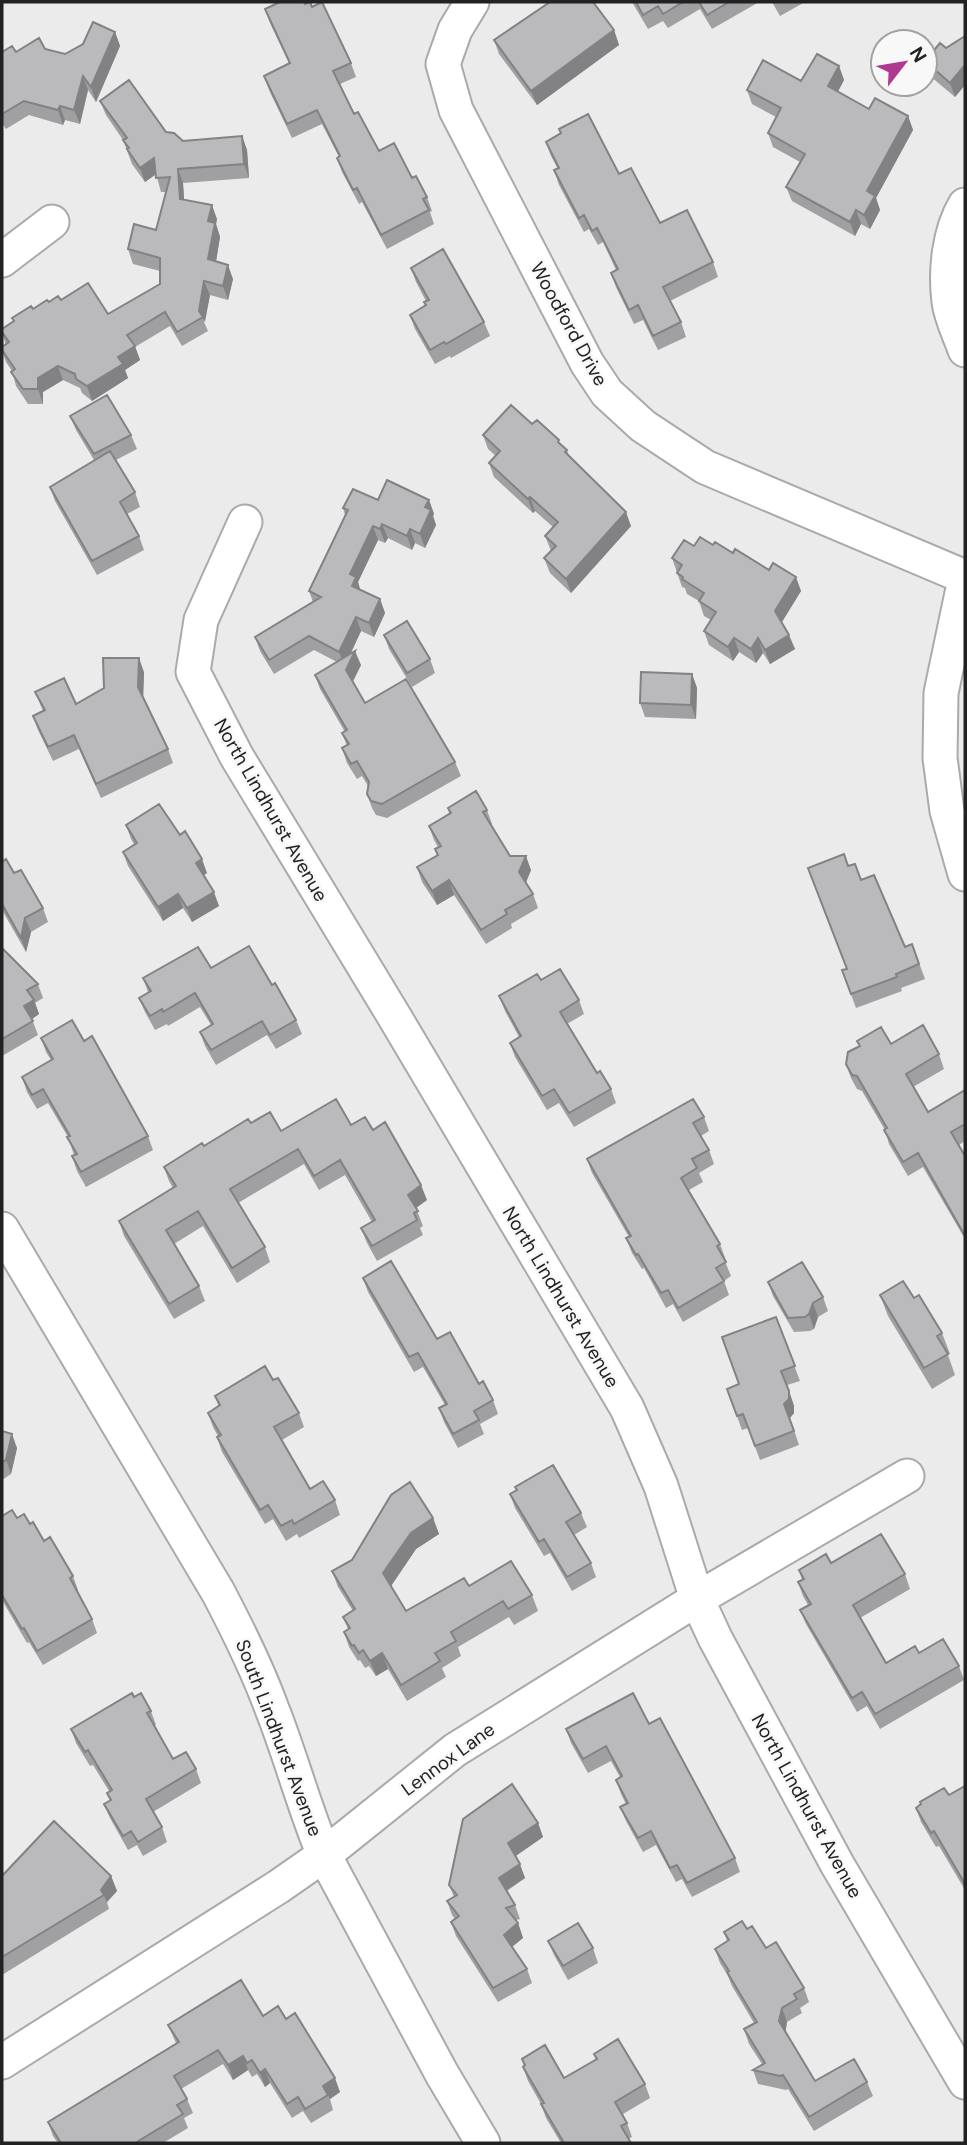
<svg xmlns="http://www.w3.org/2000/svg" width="967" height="2145" viewBox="0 0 967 2145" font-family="'DM Sans',sans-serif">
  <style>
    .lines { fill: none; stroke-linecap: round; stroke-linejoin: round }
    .minor-casing { stroke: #a9aaab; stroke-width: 37 }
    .minor { stroke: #fff; stroke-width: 33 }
    .wall { fill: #a0a0a2 }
    .shaded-wall { fill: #828284 }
    .building { fill: #bababc; stroke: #828284; stroke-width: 2 }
    .labels { text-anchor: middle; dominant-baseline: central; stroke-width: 5; stroke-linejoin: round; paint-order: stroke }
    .street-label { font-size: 19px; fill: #222223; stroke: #f8f8f9 }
  </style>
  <rect width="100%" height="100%" fill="#ebebec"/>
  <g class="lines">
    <!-- minor casing -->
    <g class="minor-casing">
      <path id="minor" d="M472,2L455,30L443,64L456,110L587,363L607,393L643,426L705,467L965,577
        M965,205C949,232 945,270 949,302C951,318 960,335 965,350
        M2,260L52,222
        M245,522L201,620L193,672L237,757L391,1011L627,1408L661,1486L697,1599L715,1638L837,1864L965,2082
        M965,579L941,693L940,758L947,811L965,874
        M2,1229L218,1592C238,1630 257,1668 272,1709C291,1757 304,1807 324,1855L442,2074L483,2143
        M2,2062L278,1887L324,1855L455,1750L697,1599L907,1476"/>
    </g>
    <!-- minor -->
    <use href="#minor" class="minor"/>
  </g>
  <!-- wall -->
  <path class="wall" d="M632,2H759L712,29L700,9L668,28L663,21L648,29Z
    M772,2H805L780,16Z
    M305,4L312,7L351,63L356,77L340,84L354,114L379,151L412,178L427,197L432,211L430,212L434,224L387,249L362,202L359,204L342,172L337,158L339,157L322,124L292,138L269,90L264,76L289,63L270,23L265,9Z
    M614,30L619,45L537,105L499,54L494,40Z
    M115,32L120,46L96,102L88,90L80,124L65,120L63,125L29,115L6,129L2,123V52H16L45,49L65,54Z
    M965,36V85L955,97L930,76L925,62Z
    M839,66L844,80L838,92L869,109L908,116L913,130L876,198L880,210L870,229L861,224L855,236L792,201L786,187L800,162L773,147L768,133L776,117L752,104L747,90L801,81Z
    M100,101L183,141L242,136L247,150L249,178L183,183L184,200L217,219L216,224L220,237L216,261L233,279L228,300L210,295L204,322L208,331L182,346L170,326L135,347L140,360L125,370L128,378L92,401L82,393L80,388L63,380L43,392V404H28L16,386L12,371L6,362L2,351V347L6,345L2,334V329L14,321L12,318L49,302L61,300L108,314L160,284V271L133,264L128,249L156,230L166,192H161L156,174L145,182L132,164L123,140L106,115Z
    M546,142L619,174L660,223L713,262L718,277L670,301L681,322L686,337L658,350L643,320L634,324L616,287L611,273L616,270L603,242L598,245L589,229L584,232L559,185L554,170L558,169L551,156Z
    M411,268L484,322L490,336L451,358L450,356L435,364L415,329L410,315L425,306L424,302L426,301L416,282Z
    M70,416L131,435L137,449L116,460L135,492L140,507L127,514L139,536L144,550L97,575L55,501L50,487L94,460L76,430Z
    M532,424L560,444L567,450L569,456L631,526L571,593L550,573L544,558L551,551L545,536L553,527L535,511L533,513L494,477L489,463L496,456L488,449L483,435Z
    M378,500H429L434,514L433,516L436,525L425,548L415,543L412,550L388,538L385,543L378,540L358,582L360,590L380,599L385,613L374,637L361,631L350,654L361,665L353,682L365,703L455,762L461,776L387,818L376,815L372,808L367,794L368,786L362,776L357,779L347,763L342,748L347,746L342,733L345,732L320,689L315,675L337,662L314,650L274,674L260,651L255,637L313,602L309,591L345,515L343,508Z
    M713,545L733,553L801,591L782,622L795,649L770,664L763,653L756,663L739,652L733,661L709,645L704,631L711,620L704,616L699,601L687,594L685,588L682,587L672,558L694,546Z
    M384,635L430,659L435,673L412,687L389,649Z
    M144,672L143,698L168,749L173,763L101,798L79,749L53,761L38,730L33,716L43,711L35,692L76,704Z
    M692,674L697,688L696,719L645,717L640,703Z
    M448,808L487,810L492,824L491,825L510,856L531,870L526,883L533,894L538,908L511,924L512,928L486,944L454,895L437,905L422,882L417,867L437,855L435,849L438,847L434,840L429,826L449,813Z
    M126,825L207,873L204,875L219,906L192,922L183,908L163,921L128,866L123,852L134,844L131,839Z
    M2,862L14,873L43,908L48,922L31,932L26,952L2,910Z
    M848,866L861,880L905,947L912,944L925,979L901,988L902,991L856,1008L842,970L846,969Z
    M2,948L38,984L43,998L35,1003L39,1014L32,1019L38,1035L2,1056Z
    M211,968L272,985L296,1020L302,1034L276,1049L267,1035L216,1065L205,1046L200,1032L211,1025L200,1007L168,1026L167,1024L155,1030L145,1012L139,998L148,992L143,978Z
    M541,980L579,1000L584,1014L567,1024L597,1073L611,1089L616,1103L574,1127L559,1103L547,1110L515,1057L510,1043L519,1037L505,1011L499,996Z
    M41,1038L84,1041L148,1136L153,1150L86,1187L77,1171L72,1156L74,1155L68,1137L48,1103L37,1109L27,1092L22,1077L51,1060L46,1052Z
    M857,1041L891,1044L939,1054L944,1069L913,1087L928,1112L965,1090V1141L959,1145L965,1156V1239L923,1167L908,1176L889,1144L885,1130L862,1091L857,1089L851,1078L846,1064L859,1046Z
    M704,1117L709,1131L701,1136L709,1150L714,1164L699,1173L703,1182L689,1190L720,1244L725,1258L724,1259L731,1276L724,1281L729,1295L683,1322L673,1304L666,1308L644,1268L642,1269L632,1253L626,1238L629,1237L592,1173L587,1159Z
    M251,1123L281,1131L351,1125L373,1130L427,1200L416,1208L423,1226L420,1228L423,1235L377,1261L367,1243L361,1228L372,1222L345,1175L319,1190L304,1164L238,1203L265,1247L270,1262L237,1283L203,1226L174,1244L199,1286L205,1301L174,1319L124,1236L119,1221L173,1188L169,1181L164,1167Z
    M363,1278L437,1339L493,1400L498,1414L480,1424L484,1434L458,1448L444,1422L439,1408L445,1405L423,1367L414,1372L368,1292Z
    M768,1282L823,1297L828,1311L818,1317L814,1329L810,1331L794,1332L773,1296Z
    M880,1295L914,1298L942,1333L950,1354L948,1355L955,1375L932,1389L888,1316Z
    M776,1317L800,1381L787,1385L794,1406V1413L790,1418L799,1445L760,1460L748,1428L742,1430L727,1389L739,1384Z
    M273,1380L299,1413L304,1427L282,1440L310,1489L335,1500L340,1515L299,1538L297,1534L286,1541L273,1519L265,1524L222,1452L217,1437L218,1436L213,1427L208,1413L219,1407L215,1396Z
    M2,1431L17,1448L11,1474L2,1480Z
    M510,1494L581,1513L587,1527L574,1535L591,1563L596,1577L572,1591L550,1553L544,1556L515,1508Z
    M2,1516L17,1518L30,1524L73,1576L78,1590L77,1591L92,1619L97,1633L43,1665L29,1642L27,1643L2,1600Z
    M433,1518L439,1534L416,1549L391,1586L406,1611L469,1586L532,1595L538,1611L514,1625L509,1617L458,1647L461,1656L442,1668L446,1677L407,1701L388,1669L376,1676L369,1666L365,1668L360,1660L358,1661L349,1647L344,1632L348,1629L343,1617L353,1611L338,1587L332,1571Z
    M831,1563L905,1574L910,1589L860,1618L886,1663L919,1653L959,1666L964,1680L880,1729L867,1706L857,1712L806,1624L800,1610L808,1605L803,1596L798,1582L802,1580L799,1570Z
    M134,1697L151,1711L156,1725L154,1726L173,1759L196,1769L201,1783L153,1812L162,1827L167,1842L143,1856L137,1845L128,1850L110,1818L104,1804L110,1801L107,1793L109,1791L93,1765L90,1766L76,1743L71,1729Z
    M649,1724L735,1858L740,1872L692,1897L682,1879L676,1882L656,1845L643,1852L626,1821L620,1807L626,1804L621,1794L616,1780L620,1777L611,1761L588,1773L571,1743L566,1729Z
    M965,1786V1890L939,1846L936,1847L921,1822L916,1808L949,1795Z
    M538,1823L543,1837L515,1856L525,1878L507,1891L515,1905L520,1919L516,1920L518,1923L523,1938L512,1947L527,1969L532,1983L498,2002L456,1936L451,1922L455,1919L452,1915L447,1901L454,1897L449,1885Z
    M2,1876H111L117,1891L107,1902L109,1909L2,1975Z
    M747,1929L804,1988L809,2002L800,2008L802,2013L787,2022L785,2031L815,2081L867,2082L873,2096L814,2131L788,2089L786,2090L758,2084L753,2070L762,2064L749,2044L744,2029L754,2023L732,1986L727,1974L720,1963L715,1949L727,1941L724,1932Z
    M548,1941L593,1948L598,1963L568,1980L554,1955Z
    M263,2016L286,2019L340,2092L330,2099L333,2110L311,2123L303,2111L292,2118L270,2083L265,2087L257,2074L252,2077L248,2070L233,2080L223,2064L181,2089L187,2099L193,2113L184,2118L188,2128L163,2143H58L53,2136L48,2122L176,2043L168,2025Z
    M594,2054L645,2084L650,2098L623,2114L627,2123L632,2137L628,2139L631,2143H561L546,2118L541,2104L528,2081L523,2067L524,2066L522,2059L564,2078L596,2059Z"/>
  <!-- shaded-wall -->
  <path class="shaded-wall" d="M614,30L619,45L537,105L531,91Z
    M115,32L120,46L96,102L91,87Z
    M965,65V85L955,97L950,83Z
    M839,66L844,80L833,100L828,86Z
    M83,76L88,90L80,124L74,110Z
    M60,106L65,120L63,125L58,110Z
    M908,116L913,130L876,198L880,210L870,229L864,215L867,191Z
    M242,136L247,150L249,178L244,164Z
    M154,158L159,172L145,182L140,168Z
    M178,169L183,183L185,213L180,199Z
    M212,205L217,219L216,224L220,237L214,274L208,259V221Z
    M856,210L861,224L855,236L850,222Z
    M228,265L233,279L228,300L223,286Z
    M204,281L210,295L205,322L199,311Z
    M135,346L140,360L125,370L128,378L92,401L87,386L118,357Z
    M58,366L63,380L43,392V404L38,389V378Z
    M530,497L535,511L533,513L528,499Z
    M429,500L434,514L433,516L436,525L425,548L420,534L425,507Z
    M626,512L631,526L571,593L566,579Z
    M382,524L388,538L385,543L380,529Z
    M373,526L378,540L358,582L361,592L352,586L350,574Z
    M410,529L415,543L412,550L407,536Z
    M796,577L801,591L780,625L775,611Z
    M380,599L385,613L374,637L369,623Z
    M356,617L361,631L345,666L339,652Z
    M789,635L795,649L770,664L765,650Z
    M734,638L739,652L733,661L728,647Z
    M758,638L763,653L756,663L751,649Z
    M355,651L361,665L351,684L346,670Z
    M139,658L144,672L143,702L138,687Z
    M692,674L697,688L696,719L691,705Z
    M526,856L531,870L524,886L519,872Z
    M202,859L207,873L201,877L196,863Z
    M449,880L454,895L437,905L432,891Z
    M214,892L219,906L192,922L187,908Z
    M178,894L183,908L163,921L158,907Z
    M25,918L31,932L26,952L21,938Z
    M34,1000L39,1014L29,1021L24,1006Z
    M421,1185L427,1200L413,1210L408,1195Z
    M813,1303L818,1317L814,1329L809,1314Z
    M789,1391L794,1406V1413L790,1418L784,1404Z
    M12,1434L17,1448L11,1474L6,1460Z
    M433,1518L439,1534L416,1549L389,1589L383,1573L411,1533Z
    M382,1653L388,1669L376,1676L370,1661Z
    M538,1823L543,1837L513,1858L508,1843Z
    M520,1864L525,1878L504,1892L499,1878Z
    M111,1876L117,1891L107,1902L101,1890Z
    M518,1923L523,1938L509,1949L504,1935Z
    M782,2008L787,2022L785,2036L779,2021Z
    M243,2056L248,2070L233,2080L228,2065Z
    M265,2069L270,2083L265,2087L260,2073Z
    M335,2078L340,2092L330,2099L323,2086Z"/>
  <!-- building -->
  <path class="building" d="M280,2H304L305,4L310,2L312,7L322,2L351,63L333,71L354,114L358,112L379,151L394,143L412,178L416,176L427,197L423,199L429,210L381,235L357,188L353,190L337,158L340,156L317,110L287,124L264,76L290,63L265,9Z
    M550,2H593L614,30L531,91L494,40Z
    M636,2H683L663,14L658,6L643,15Z
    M699,2H729L707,15Z
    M93,22L115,32L91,87L83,76L74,110L60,106L58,110L24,101L2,114V52L12,46L16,52L39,38L45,49L65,54L83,44Z
    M965,36V65L950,83L925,61L940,43L946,48Z
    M817,54L839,66L828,86L869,109L875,98L908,116L867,191L875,196L864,215L856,210L850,222L786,187L805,154L768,133L781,108L747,90L763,60L801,81Z
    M129,80L166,132L174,133L183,141L242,136L244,164L178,169L180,199L212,205L208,221L215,223L208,259L228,265L223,286L204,281L199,311L203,317L177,332L165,312L127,335L135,346L118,357L123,364L87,386L76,379L75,374L58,366L38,378V389H23L11,372L15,369L2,350V347L9,342L2,332V329L14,321L12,318L31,306L33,309L47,300L49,302L58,296L61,300L88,283L108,314L160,284V258L128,249L134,224L156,230L170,177L156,178L154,158L140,168L127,149L129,148L123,140L127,138L100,101Z
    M588,114L619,174L631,168L660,223L687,210L713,262L663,287L681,322L653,336L638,305L629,310L611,273L618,269L597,228L592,231L584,215L579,218L554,170L559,168L546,142L561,133L559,129Z
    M443,249L484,322L446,344L444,342L430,350L410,315L426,305L424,302L429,300L411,268Z
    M107,395L131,435L94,454L70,416Z
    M511,405L532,424L537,420L559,440L558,442L567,450L565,452L626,512L566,579L544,558L556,546L545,536L558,522L530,497L528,499L489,463L500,451L483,435Z
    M110,451L135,492L120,502L139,536L92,561L50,487Z
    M387,480L429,500L425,507L431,510L420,534L410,529L407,536L382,524L380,529L373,526L350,574L356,577L352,586L380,599L369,623L356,617L339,652L309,636L269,660L255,637L321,597L309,591L348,510L343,508L353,489L378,500Z
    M700,537L713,545L715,542L733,553L735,549L769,570L773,563L796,577L775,611L789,635L765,650L758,638L751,649L734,638L728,647L704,631L716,612L699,601L704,593L682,579L683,577L677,573L682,565L672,558L684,540L694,546Z
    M407,621L430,659L407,673L384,635Z
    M355,651L346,670L365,703L406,679L455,762L382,804L371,801L367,794L369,782L357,761L351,764L342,748L349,744L342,733L347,730L315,675Z
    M103,658H139L138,687L168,749L96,784L74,735L48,747L33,716L45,710L35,692L64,678L76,704L104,688Z
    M641,672L692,674L691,705L640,703Z
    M476,791L487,810L483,812L510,856H526L519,872L533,894L505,910L507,914L481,930L449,880L432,891L417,867L438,855L435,849L441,846L429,826L451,813L448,808Z
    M159,804L180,835L185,831L202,859L196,863L214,892L187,908L178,894L158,907L123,852L137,843L126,825Z
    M844,854L848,866L855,864L861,880L874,875L905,947L912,944L919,964L896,974L897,977L851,994L842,970L847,969L808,868Z
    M6,859L14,873L21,870L43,908L25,918L21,938L2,904V862Z
    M249,946L272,985L275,983L296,1020L270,1035L262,1021L211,1050L200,1032L213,1024L195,993L163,1012L162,1009L150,1016L139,998L151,991L143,978L198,947L211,968Z
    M2,948L38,984L27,990L34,1000L24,1006L33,1021L2,1039Z
    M560,969L579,1000L560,1012L597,1073L600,1071L611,1089L569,1113L554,1089L542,1096L510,1043L521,1036L499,996L537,974L541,980Z
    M72,1020L84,1041L92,1036L148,1136L81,1172L72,1156L77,1154L67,1137L70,1136L43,1089L32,1095L22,1077L53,1059L41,1038Z
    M923,1025L939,1054L906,1074L928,1112L965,1090V1124L951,1132L965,1156V1236L918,1153L903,1162L884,1130L887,1128L857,1076L852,1075L846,1064L848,1052L860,1046L857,1041L881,1027L891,1044Z
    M336,1099L351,1125L365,1117L373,1130L385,1122L421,1185L408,1195L418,1211L414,1213L417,1220L372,1246L361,1228L375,1220L340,1160L314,1176L298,1149L230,1189L265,1247L232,1268L198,1211L166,1230L199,1286L169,1304L119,1221L176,1186L164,1167L202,1143L204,1146L248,1119L251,1123L270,1112L281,1131Z
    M693,1099L704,1117L693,1123L709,1150L692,1159L697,1168L681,1178L720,1244L717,1246L726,1262L716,1268L724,1281L678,1308L668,1290L661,1293L638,1254L636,1255L626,1238L631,1236L587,1159Z
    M391,1261L437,1339L450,1332L479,1384L483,1381L493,1400L474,1411L479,1420L453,1434L439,1408L447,1404L418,1353L409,1357L363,1278Z
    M802,1262L823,1297L813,1303L809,1314L805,1317L788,1318L768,1282Z
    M903,1281L914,1298L919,1295L942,1333L937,1336L948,1354L924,1368L880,1295Z
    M776,1317L795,1366L781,1371L789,1391V1399L784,1404L794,1431L755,1446L743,1414L737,1416L727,1389L739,1384L722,1337Z
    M265,1366L273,1380L278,1378L299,1413L274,1427L310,1489L323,1481L335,1500L294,1524L292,1520L281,1526L268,1505L260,1510L217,1437L221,1435L208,1413L220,1405L215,1396Z
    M2,1431L12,1434L6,1460L2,1462Z
    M553,1465L581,1513L566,1522L591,1563L567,1577L544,1539L539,1542L510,1494L517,1490L515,1487Z
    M410,1482L433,1518L411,1533L383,1573L406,1611L464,1578L469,1586L511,1561L532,1595L508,1609L503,1601L451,1632L456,1641L435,1653L440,1661L401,1685L382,1653L370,1661L363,1650L359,1653L354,1645L352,1646L344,1632L350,1628L343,1617L355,1609L332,1571L352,1560L391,1495Z
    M12,1510L17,1518L24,1514L30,1524L33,1522L44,1541L50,1537L73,1576L70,1578L92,1619L37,1651L24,1628L22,1629L2,1595V1516Z
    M881,1534L905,1574L853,1605L886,1663L915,1646L919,1653L943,1639L959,1666L875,1714L862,1692L852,1698L800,1610L811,1604L798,1582L804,1579L799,1570L826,1554L831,1563Z
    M132,1693L134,1697L141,1693L151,1711L147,1713L173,1759L186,1752L196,1769L146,1799L162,1827L138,1842L131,1831L123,1836L104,1804L111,1800L107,1793L112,1790L88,1750L85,1752L71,1729Z
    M633,1693L649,1724L660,1718L735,1858L687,1883L677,1865L670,1868L651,1831L638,1838L620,1807L628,1803L616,1780L622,1776L606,1746L583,1759L566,1729Z
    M512,1784L538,1823L508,1843L520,1864L499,1878L515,1905L506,1908L518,1923L504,1935L527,1969L493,1988L451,1922L459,1916L447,1901L457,1895L449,1885L463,1819Z
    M965,1786V1884L934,1831L931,1833L916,1808L921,1804L920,1802L944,1788L949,1795Z
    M54,1821L111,1876L101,1890L104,1895L2,1957V1876Z
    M742,1921L747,1929L752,1926L766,1948L776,1942L804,1988L794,1994L797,1999L782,2008L779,2021L815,2081L854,2059L867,2082L809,2117L783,2075L780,2076L753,2070L765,2063L744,2029L757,2022L727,1972L729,1971L715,1949L729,1940L724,1932Z
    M578,1923L593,1948L563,1966L548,1941Z
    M241,1980L263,2016L278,2006L286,2019L295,2013L335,2078L323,2086L328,2095L305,2109L298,2097L287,2104L265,2069L260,2073L252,2060L247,2063L243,2056L228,2065L218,2050L174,2076L187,2099L177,2105L183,2114L135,2143H61L48,2122L179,2042L168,2025Z
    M618,2039L645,2084L615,2102L627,2123L621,2126L631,2143H564L541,2104L544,2103L523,2067L525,2065L522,2059L545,2045L564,2078L597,2059L594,2054Z"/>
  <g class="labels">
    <!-- street labels -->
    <g class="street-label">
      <text transform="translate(569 324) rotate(61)">Woodford Drive</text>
      <text transform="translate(271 810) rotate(60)">North Lindhurst Avenue</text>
      <text transform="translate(561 1297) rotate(59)">North Lindhurst Avenue</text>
      <text transform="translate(279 1738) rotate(69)">South Lindhurst Avenue</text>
      <text transform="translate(448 1759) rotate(-36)">Lennox Lane</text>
      <text transform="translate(807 1806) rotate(61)">North Lindhurst Avenue</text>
    </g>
  </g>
  <!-- border -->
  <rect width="967" height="2145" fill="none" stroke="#222223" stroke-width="7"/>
  <!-- north arrow -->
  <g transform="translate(904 63) rotate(59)"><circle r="33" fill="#f8f8f9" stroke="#a2a2a3" stroke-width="2"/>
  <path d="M0-5L12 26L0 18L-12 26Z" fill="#b0398f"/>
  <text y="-10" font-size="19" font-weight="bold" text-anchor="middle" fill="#222223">N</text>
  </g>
</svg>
